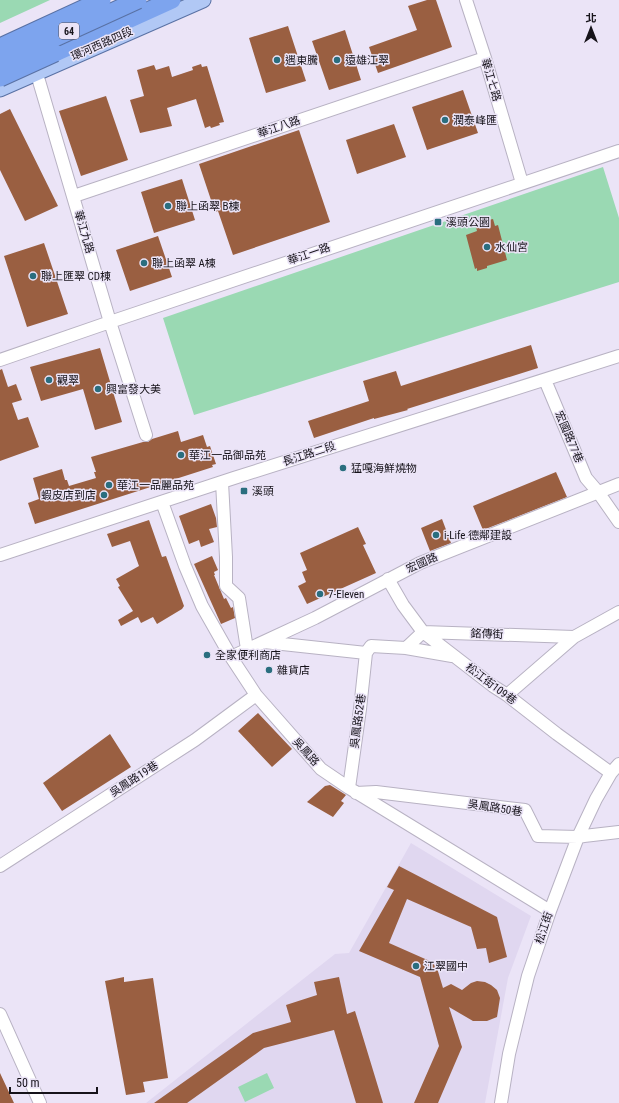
<svg xmlns="http://www.w3.org/2000/svg" width="619" height="1103" viewBox="0 0 619 1103" font-family="'Roboto Condensed','Noto Sans TC',sans-serif">
  <style>
    .built { fill: #e0d7f0 }
    .green { fill: #9ad9b3 }
    .building { fill: #9a5f41 }
    .lines { fill: none; stroke-linecap: round; stroke-linejoin: round }
    .minor-casing { stroke: #b8b2c3; stroke-width: 14 }
    .major-casing { stroke: #5971a4; stroke-width: 17 }
    .highway-casing { stroke: #5971a4; stroke-width: 19 }
    .minor { stroke: #fff; stroke-width: 12 }
    .major { stroke: #b1c8f5; stroke-width: 15 }
    .highway { stroke: #7da4ee; stroke-width: 17 }
    .highway-bridge-casing { stroke: #5971a4; stroke-width: 19; stroke-linecap: butt }
    .highway-bridge { stroke: #7da4ee; stroke-width: 17 }
    .poi-dot { fill: #2a6e7f; stroke: #ebe4f7; stroke-width: 1.5 }
    .labels { text-anchor: middle; dominant-baseline: central; stroke-width: 3; stroke-linejoin: round; paint-order: stroke }
    .shield { fill: #ebe4f7; stroke: #56525c; stroke-width: 1 }
    .shield-label { font-size: 10px; font-weight: bold; fill: #16131a }
    .street-label { font-size: 11px; fill: #16131a; stroke: #ebe4f7 }
    .poi-label { font-size: 11px; fill: #16131a; stroke: #ebe4f7; text-anchor: start }
  </style>
  <rect width="100%" height="100%" fill="#ebe4f7"/>
  <!-- built -->
  <path class="built" d="M411,843L531,916L508,978L485,1103H146L335,954L349,953Z"/>
  <!-- green -->
  <path class="green" d="M0,0H50L0,23Z
    M603,167L619,218V282L194,415L163,318Z
    M267,1073L274,1088L245,1102L238,1087Z"/>
  <!-- building -->
  <path class="building" d="M427,0H436L452,47L378,73L369,47L417,30L408,6Z
    M288,26L306,81L266,93L249,38Z
    M345,30L361,80L329,90L312,41Z
    M201,64L202,67L207,66L224,122L219,123L220,125L211,128L210,126L205,128L196,99L167,108L172,126L140,133L130,100L144,96L137,70L154,65L156,70L169,66L172,77L193,70L192,67Z
    M463,90L478,133L427,150L412,107Z
    M106,96L128,160L81,176L59,111Z
    M10,109L58,206L25,221L0,170V114Z
    M394,124L406,157L357,174L346,140Z
    M299,130L330,222L233,255L218,211L215,212L199,164Z
    M182,179L195,220L154,233L141,192Z
    M493,219L495,226L498,225L507,260L487,266V268L477,271V268L475,269L466,235L477,231L475,223Z
    M158,236L172,277L130,291L116,250Z
    M44,243L68,314L27,327L4,256Z
    M531,345L538,368L407,409L408,410L374,419V418L314,438L308,421L369,401L363,381L396,371L401,386Z
    M100,348L122,422L95,430L83,389L41,401L30,367Z
    M2,369L8,387L16,384L22,400L12,403L18,420L28,417L39,447L0,461V370Z
    M178,431L181,442L203,435L207,447L210,446L216,464L212,465L213,467L35,524L28,503L39,499L33,478L62,469L65,480H67L69,486L96,478L94,472H96L91,457L143,442H148L152,439Z
    M556,472L567,497L483,530L473,506Z
    M211,504L216,518L217,527L209,529L214,542L201,547L199,540L189,544L179,516Z
    M442,519L451,543L430,551L421,528Z
    M149,520L162,557L166,556L184,606L182,609L157,624L153,617L141,623L138,617L121,626L118,620L133,611L118,587L120,586L116,579L139,566L130,541L112,547L107,534Z
    M358,527L366,544L363,545L376,573L307,604L298,586L306,582L302,572L307,570L300,553Z
    M212,556L218,570L214,572L215,575H214L224,599L226,598L231,608L233,607L235,618L221,624L194,564Z
    M258,713L292,749L272,767L238,731Z
    M110,734L131,767L62,811L43,783Z
    M330,785L346,795L341,801L344,803L333,817L307,802L325,786Z
    M399,866L497,917L507,957L489,963L486,948L477,949L471,927L407,899L389,943L432,962L437,968L443,988L451,984L462,990L471,983L477,981L485,982L491,985L497,990L500,998L497,1017L487,1021H473L449,1007L462,1047L438,1103H414L439,1046L420,977L359,951L394,890L387,887Z
    M124,977V982L153,978L168,1078L143,1082L145,1092L126,1095L105,981Z
    M339,977L347,1014L355,1011L383,1103H356L334,1030L264,1048L187,1103H154L253,1033L291,1022L286,1005L317,995L314,982Z
    M0,1073L14,1103H0Z"/>
  <g class="lines">
    <!-- minor casing -->
    <g class="minor-casing">
      <path id="minor" d="M466,0L485,58L522,183
        M34,64L110,322L146,435
        M74,196L485,58
        M0,360L110,322L619,151
        M545,380L586,478L598,492L619,522
        M222,482L226,557V586L239,598L247,649
        M162,502L185,566L202,606L231,657L256,695L321,769L349,788L550,911
        M0,555L234,478L619,356
        M388,579L403,605L423,632L493,686L507,695L557,734L611,773
        M264,642L366,653L371,646L406,648L452,656
        M406,648L423,632L574,637
        M231,657L315,618L420,563L619,484
        M507,695L574,637L619,612
        M349,788L360,709L366,653
        M356,793L376,792L525,810L538,836L578,837L584,836L619,832
        M0,866L195,740L256,695
        M0,1014L40,1103
        M501,1103L509,1054L528,976L550,911L578,837L596,799L611,773L619,764"/>
    </g>
    <!-- major casing -->
    <g class="major-casing">
      <path id="major" d="M0,89L203,0"/>
    </g>
    <!-- highway casing -->
    <g class="highway-casing">
      <path id="highway" d="M55,53L172,0"/>
    </g>
    <!-- minor -->
    <use href="#minor" class="minor"/>
    <!-- major -->
    <use href="#major" class="major"/>
    <!-- highway -->
    <use href="#highway" class="highway"/>
    <!-- highway-bridge casing -->
    <g class="highway-bridge-casing">
      <path id="highway-bridge" d="M0,47L102,0
        M0,63L138,0
        M0,78L55,53"/>
    </g>
    <!-- highway-bridge -->
    <use href="#highway-bridge" class="highway-bridge"/>
  </g>
  <!-- markers -->
  <g class="poi-dot">
    <circle cx="277" cy="60" r="4"/>
    <circle cx="337" cy="60" r="4"/>
    <circle cx="445" cy="120" r="4"/>
    <circle cx="168" cy="206" r="4"/>
    <rect x="434" y="218" width="8" height="8" rx="2"/>
    <circle cx="487" cy="247" r="4"/>
    <circle cx="144" cy="263" r="4"/>
    <circle cx="33" cy="276" r="4"/>
    <circle cx="49" cy="380" r="4"/>
    <circle cx="98" cy="389" r="4"/>
    <circle cx="181" cy="455" r="4"/>
    <circle cx="343" cy="468" r="4"/>
    <circle cx="109" cy="485" r="4"/>
    <rect x="240" y="487" width="8" height="8" rx="2"/>
    <circle cx="104" cy="495" r="4"/>
    <circle cx="436" cy="535" r="4"/>
    <circle cx="320" cy="594" r="4"/>
    <circle cx="207" cy="655" r="4"/>
    <circle cx="269" cy="670" r="4"/>
    <circle cx="416" cy="966" r="4"/>
  </g>
  <g class="labels">
    <!-- shield labels -->
    <rect class="shield" x="59" y="23" width="20" height="16" rx="3"/>
    <g class="shield-label">
      <text x="69" y="31">64</text>
    </g>
    <!-- street labels -->
    <g class="street-label">
      <text transform="translate(102 44) rotate(-24)">環河西路四段</text>
      <text transform="translate(491 80) rotate(74)">華江七路</text>
      <text transform="translate(279 127) rotate(-19)">華江八路</text>
      <text transform="translate(84 232) rotate(74)">華江九路</text>
      <text transform="translate(309 254) rotate(-19)">華江一路</text>
      <text transform="translate(569 437) rotate(67)">宏國路77巷</text>
      <text transform="translate(309 454) rotate(-18)">長江路二段</text>
      <text transform="translate(422 563) rotate(-24)">宏國路</text>
      <text transform="translate(487 634) rotate(2)">銘傳街</text>
      <text transform="translate(491 684) rotate(37)">松江街109巷</text>
      <text transform="translate(358 721) rotate(-82)">吳鳳路52巷</text>
      <text transform="translate(306 752) rotate(48)">吳鳳路</text>
      <text transform="translate(134 779) rotate(-33)">吳鳳路19巷</text>
      <text transform="translate(495 808) rotate(9)">吳鳳路50巷</text>
      <text transform="translate(544 928) rotate(-72)">松江街</text>
    </g>
    <!-- poi labels -->
    <g class="poi-label">
      <text x="285" y="60">遇東騰</text>
      <text x="345" y="60">遠雄江翠</text>
      <text x="453" y="120">潤泰峰匯</text>
      <text x="176" y="206">聯上函翠 B棟</text>
      <text x="446" y="222">溪頭公園</text>
      <text x="495" y="247">水仙宮</text>
      <text x="152" y="263">聯上函翠 A棟</text>
      <text x="41" y="276">聯上匯翠 CD棟</text>
      <text x="57" y="380">觀翠</text>
      <text x="106" y="389">興富發大美</text>
      <text x="189" y="455">華江一品御品苑</text>
      <text x="351" y="468">猛嘎海鮮燒物</text>
      <text x="117" y="485">華江一品麗品苑</text>
      <text x="252" y="491">溪頭</text>
      <text x="96" y="495" text-anchor="end">蝦皮店到店</text>
      <text x="444" y="535">i-Life 德鄰建設</text>
      <text x="328" y="594">7-Eleven</text>
      <text x="215" y="655">全家便利商店</text>
      <text x="277" y="670">雜貨店</text>
      <text x="424" y="966">江翠國中</text>
    </g>
  </g>
  <!-- north arrow -->
  <g transform="translate(591 28)" stroke="#ebe4f7" stroke-width="3" paint-order="stroke">
  <path d="M0-3L7 15L0 10L-7 15Z" fill="#16131a"/>
  <text y="-6" font-size="11" font-weight="bold" text-anchor="middle" fill="#16131a">北</text>
  </g>
  <!-- scale -->
  <path d="M10 1087v6h87v-6" fill="none" stroke="#16131a" stroke-width="2"/>
  <text x="16" y="1087" font-size="12" fill="#16131a" stroke="#ebe4f7" stroke-width="3" paint-order="stroke">50 m</text>
</svg>
